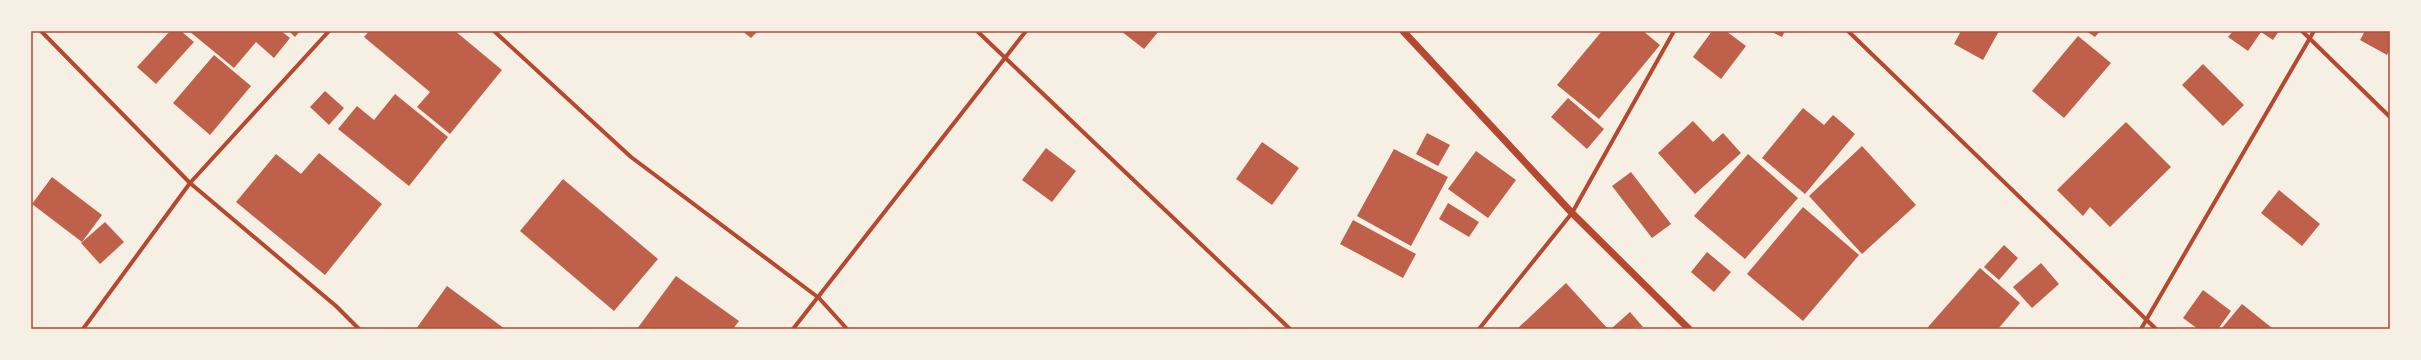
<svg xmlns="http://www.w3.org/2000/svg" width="2421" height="360" viewBox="0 0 2421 360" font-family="Karla,sans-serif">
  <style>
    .building { fill: #bf614a }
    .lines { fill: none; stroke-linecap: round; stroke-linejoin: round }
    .minor { stroke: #b5482f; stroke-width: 4 }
    .tertiary { stroke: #b5482f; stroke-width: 7 }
    .neatline { fill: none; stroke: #b5482f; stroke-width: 1.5 }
  </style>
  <rect width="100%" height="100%" fill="#f6efe4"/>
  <!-- building -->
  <path class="building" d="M170,31H181L194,42L156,84L137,67Z
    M189,31H281L290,38L274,58L256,42L234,68Z
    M289,31H300L295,37Z
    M369,31H455L502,70L450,134L417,107L430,92L364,37Z
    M742,31H758L751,38Z
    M1121,31H1159L1144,49Z
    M1602,31H1643L1660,45L1599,119L1557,85Z
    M1712,31H1726L1746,46L1721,79L1693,57Z
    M1770,31H1785L1782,37Z
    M1961,31H1999L1983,60L1954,44Z
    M2086,31H2100L2095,37Z
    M2233,31H2279L2273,40L2261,32L2248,51L2228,37Z
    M2365,31H2390V49L2387,55L2360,40Z
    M2078,36L2111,63L2064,118L2032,91Z
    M214,55L251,86L210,135L173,103Z
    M2203,64L2244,105L2223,126L2182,85Z
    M325,91L344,108L329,125L310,107Z
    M395,94L448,137L409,186L338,129L357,106L374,120Z
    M1568,98L1604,129L1587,149L1551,117Z
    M1803,108L1824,125L1833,115L1855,134L1805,194L1762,158Z
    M1693,121L1713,142L1723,133L1741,153L1695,194L1658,153Z
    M2126,122L2171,167L2110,227L2090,207L2083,216L2057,190Z
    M1427,133L1450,145L1438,166L1416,154Z
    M1262,142L1299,168L1272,205L1236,179Z
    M1862,146L1916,205L1862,254L1809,196Z
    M1046,148L1076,171L1052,202L1022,180Z
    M1394,149L1448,177L1411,246L1357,216Z
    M1476,151L1516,180L1488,218L1448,189Z
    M319,153L382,204L325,275L236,202L276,154L301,174Z
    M1748,154L1798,198L1745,259L1694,216Z
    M1631,172L1671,224L1652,238L1612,186Z
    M52,177L102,215L82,242L32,204Z
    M563,179L658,259L614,311L520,231Z
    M2279,190L2320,224L2302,246L2261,213Z
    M1448,203L1479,222L1469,237L1439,219Z
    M1803,207L1859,255L1803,321L1747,274Z
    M1353,220L1416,254L1403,278L1340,244Z
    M105,222L124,242L100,264L81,243Z
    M2004,245L2018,258L1999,280L1984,267Z
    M1707,252L1731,272L1714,292L1691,272Z
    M2041,263L2059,284L2032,308L2013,287Z
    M1980,268L2020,303L1998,329H1930L1928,327Z
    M676,276L739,321L733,329H637Z
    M1566,283L1608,329H1519L1518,328Z
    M447,286L505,329H416Z
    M2203,290L2231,311L2218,329H2198L2183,318Z
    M2242,304L2272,328L2271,329H2221Z
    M1630,312L1643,327L1612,329V328Z"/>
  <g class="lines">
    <!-- minor -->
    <path class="minor" d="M41,31L190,183L336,306L359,329
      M494,31L631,157L819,298L847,329
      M977,31L1290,329
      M1848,31L2156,329
      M2302,31L2390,117
      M83,329L190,183L329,31
      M793,329L1026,31
      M1479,329L1572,213L1674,31
      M2141,329L2314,31"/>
    <!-- tertiary -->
    <path class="tertiary" d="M1403,31L1572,213L1689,329"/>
  </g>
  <!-- border -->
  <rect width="2421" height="360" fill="none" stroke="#f6efe4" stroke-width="64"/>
  <rect x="32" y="32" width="2357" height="296" class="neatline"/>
</svg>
